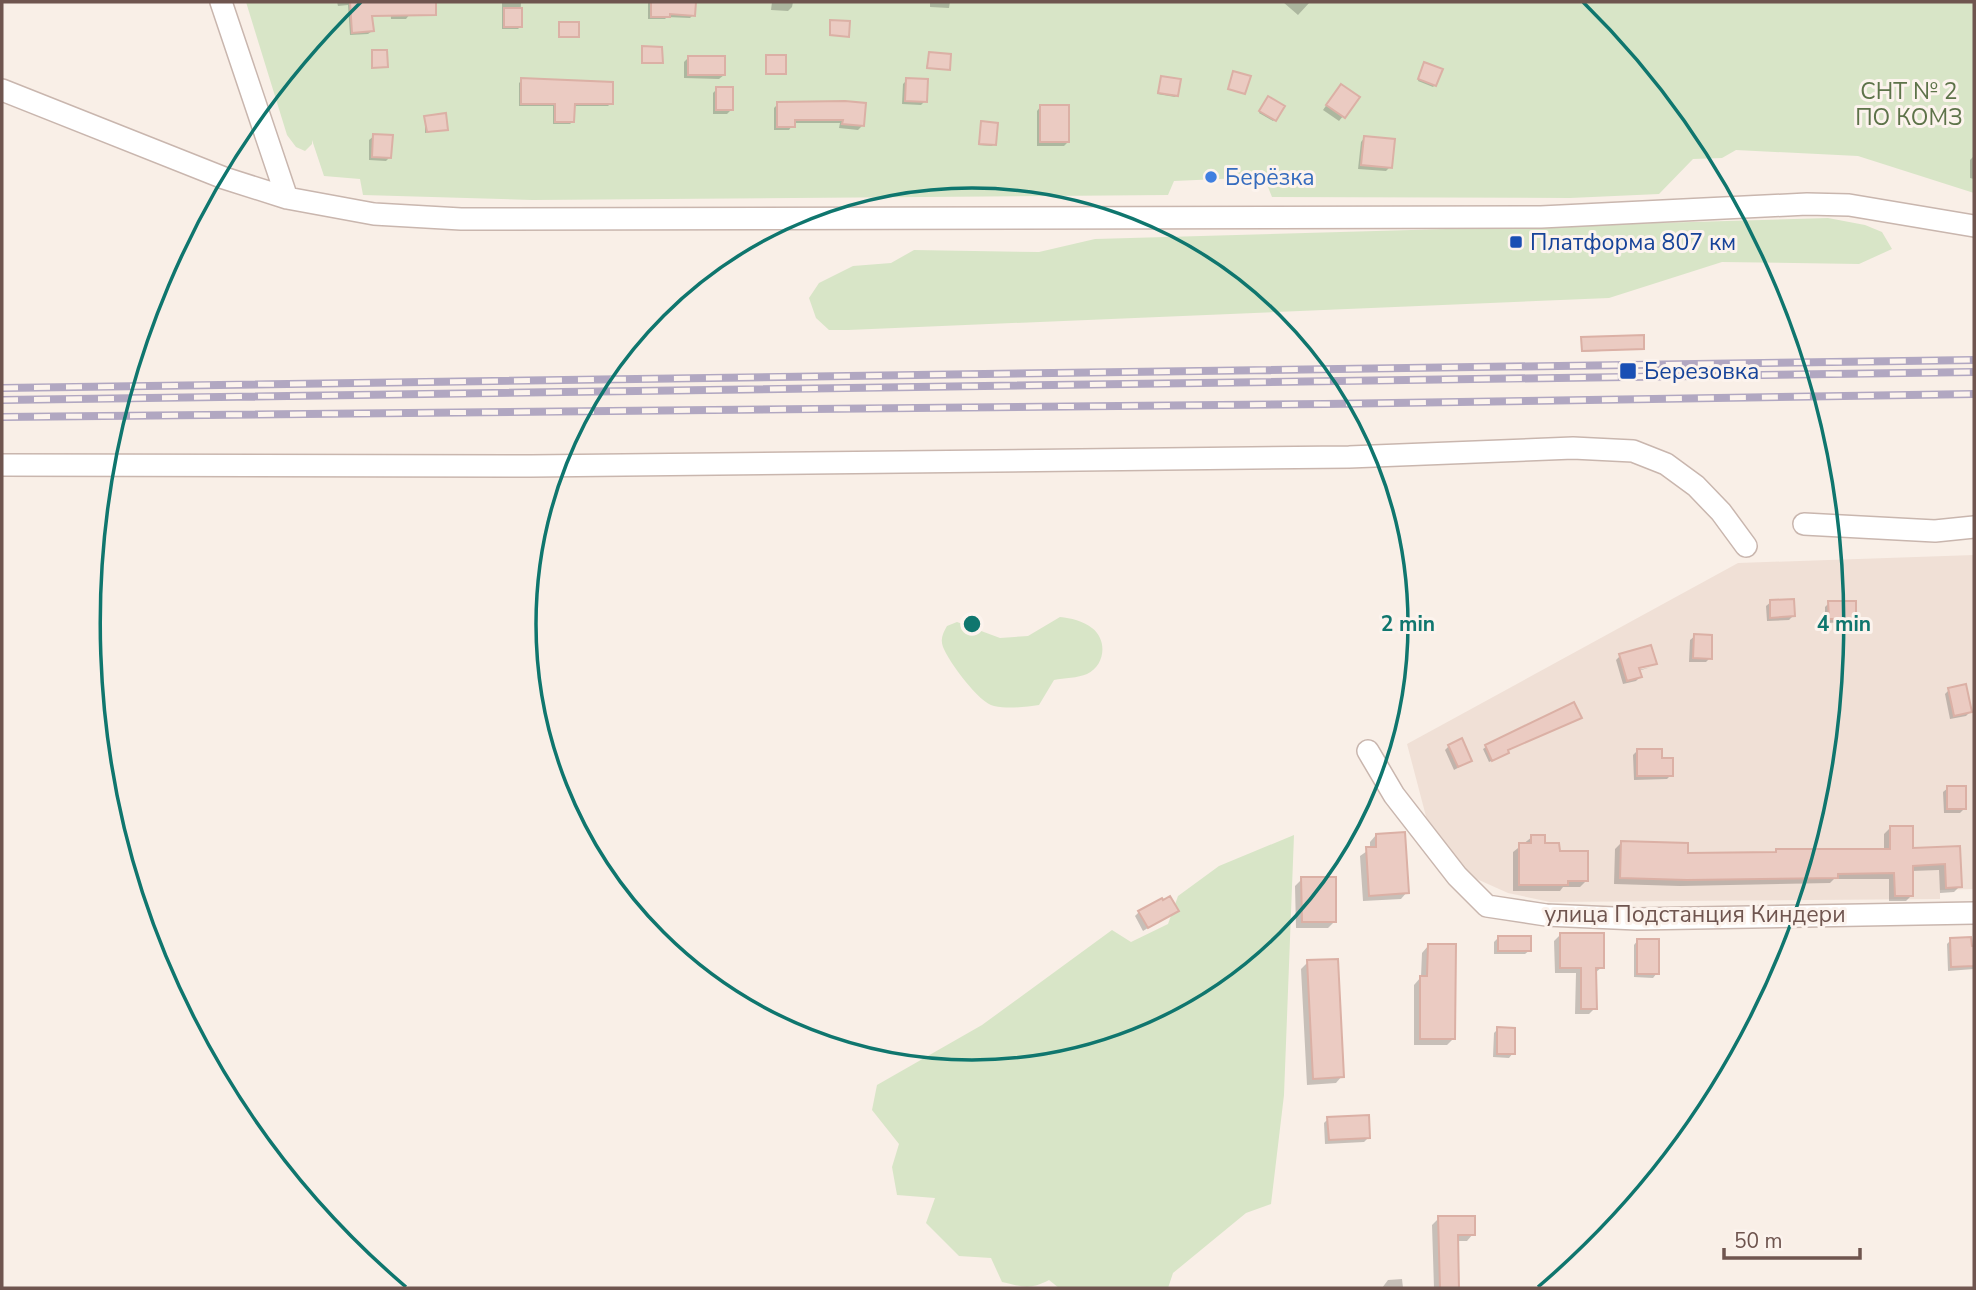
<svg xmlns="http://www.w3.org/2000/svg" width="1976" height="1290" viewBox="0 0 1976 1290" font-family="'Nunito Sans',sans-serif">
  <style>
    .residential { fill: #f0e0d6 }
    .green { fill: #d8e5c7 }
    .shadow { fill: #0003 }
    .building { fill: #ebcbc2; stroke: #dbb0a5; stroke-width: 2 }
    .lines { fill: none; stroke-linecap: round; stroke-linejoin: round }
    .minor-casing { stroke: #c9b6ae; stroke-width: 24 }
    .minor { stroke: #fff; stroke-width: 21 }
    .rail-casing { stroke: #b1a7c1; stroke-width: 8 }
    .rail { stroke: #fcf3ed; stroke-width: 5; stroke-dasharray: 16; stroke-linecap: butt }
    .ring { fill: none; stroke: #0f766e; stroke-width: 3.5 }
    .shop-dot { fill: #3f7fe0; stroke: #fcf3ed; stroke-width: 2.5 }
    .transit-dot { fill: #1a4fb4; stroke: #fcf3ed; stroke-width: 2.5 }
    .labels { text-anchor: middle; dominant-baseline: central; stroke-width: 6; stroke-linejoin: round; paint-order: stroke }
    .park-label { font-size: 23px; fill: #5d7349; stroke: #fcf3ed }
    .shop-label { font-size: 23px; fill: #366cbe; stroke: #fcf3ed; text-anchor: start }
    .transit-label { font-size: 23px; fill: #164399; stroke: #fcf3ed; text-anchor: start }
    .street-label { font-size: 23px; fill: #6f554f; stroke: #fcf3ed }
    .centre { fill: #0f766e; stroke: #fcf3ed; stroke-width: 3.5 }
    .ring-label { font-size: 21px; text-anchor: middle; font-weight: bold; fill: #0f766e; stroke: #fcf3ed; stroke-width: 6; stroke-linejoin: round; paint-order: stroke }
  </style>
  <rect width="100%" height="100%" fill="#f9efe7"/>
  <!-- residential -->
  <path class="residential" d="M1974,555V889L1940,890V899L1550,902L1508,893L1470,876L1428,824L1407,744L1738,563Z"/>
  <!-- green -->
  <path class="green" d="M246,2H1974V193L1858,156L1736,150L1722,158L1693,159L1659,194L1570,198L1272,197L1264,177L1174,181L1168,195L532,200L363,195L360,179L324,176L312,140V144L305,151L296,147L287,135Z
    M1828,218L1865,225L1882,232L1892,249L1859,264L1722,262L1609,298L848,330H829L816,318L809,298L819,283L853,266L891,263L914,250L1039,252L1095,239Z
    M1060,617C1071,618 1083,621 1092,628C1108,640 1105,666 1087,674C1078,678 1064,678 1054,680L1039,705C1026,707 1008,709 994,706C979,703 949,662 943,647C940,639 943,633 947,626L957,622L1000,638L1028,636Z
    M1294,835L1284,1095L1271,1204L1246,1213L1173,1273L1168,1288H1059L1049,1280C1030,1290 1023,1287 1002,1282L991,1258L959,1256L926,1223L935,1198L897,1195L892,1167L899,1144L872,1110L877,1085L982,1025L1112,930L1131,942L1168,924L1178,896L1219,866Z"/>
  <!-- shadow -->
  <path class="shadow" d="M337,2H362L364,19L372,31L368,34L350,35L348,5L338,6Z
    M390,2H409L410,14L406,19H391Z
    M502,2H521L520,27L518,29H502Z
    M648,2H694L693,15L690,18L667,17L665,19H648Z
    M772,2H793L792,7L788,11L771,10Z
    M930,2H950L949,8L930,7Z
    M1283,2H1310L1298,15Z
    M831,21L848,36H829Z
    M559,24L577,36L558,38Z
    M643,48L661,63L641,64Z
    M929,54L948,69H926Z
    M688,58L724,75L719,79L684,78V62Z
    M1423,66L1435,85L1433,87L1418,81Z
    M1161,78L1177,95L1175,97L1157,94Z
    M522,80L611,103L608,106H573V121L570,124H553V106H519V83Z
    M907,80L925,101L921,105L902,104L903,84Z
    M717,89L731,110L727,114H713V93Z
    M1337,90L1358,98L1339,121L1323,110Z
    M1267,99L1274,120L1273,121L1259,113Z
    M778,104H864L862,126L858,130L839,128L840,123H794L789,130H774V108Z
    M1041,106L1068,142L1064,146H1037V111Z
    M425,117L446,129L425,133Z
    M982,123L994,144L992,146L978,145Z
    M374,136L390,157L386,161L369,160V140Z
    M1365,137L1390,167L1386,171L1358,169L1361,142Z
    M1974,156V179L1970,178V160Z
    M1582,338L1642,349L1581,352Z
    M1771,602L1793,616L1789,620L1767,621L1766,606Z
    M1829,603L1854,618L1850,622L1825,623V607Z
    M1695,636L1710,658L1706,662H1689L1690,640Z
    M1620,656L1655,663L1652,665V663L1631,669V672L1651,667L1638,671L1640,677L1636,681L1623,684L1616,660Z
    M1949,690L1970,712L1966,716L1950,719L1945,694Z
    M1574,705L1580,718L1577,720L1506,751L1505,755L1489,762L1483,749L1486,747Z
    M1449,746L1470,761L1454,770L1445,750Z
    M1637,751L1660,760L1671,775L1667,779L1634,780L1633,755Z
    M1948,788L1964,809L1960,813H1944L1943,792Z
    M1890,828L1911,850L1959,848L1960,886L1954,892L1940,893L1939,870L1912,871V895L1906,901H1889V879H1834L1830,883L1680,886L1614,884L1615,849L1621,843L1686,855L1774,853L1777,851H1884V834Z
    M1376,835L1407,892L1401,899L1363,901L1360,856L1370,849V842Z
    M1532,837L1558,853L1587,880L1580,887H1563L1560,891H1513V852Z
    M1302,879L1335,921L1328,928H1296L1295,886Z
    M1177,910L1143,931L1135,916L1139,912Z
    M1561,934L1602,967L1595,973V1008L1589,1014H1575L1576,973H1555L1554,941Z
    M1498,938L1530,950L1525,954H1494V942Z
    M1638,940L1657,973L1653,978L1634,977V945Z
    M1951,940L1974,948V969L1948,971L1947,944Z
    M1428,946L1454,1038L1447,1045H1414V985L1421,977L1422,953Z
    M1308,962L1342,1076L1336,1083L1307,1085L1301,969Z
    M1498,1029L1513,1053L1509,1058L1493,1057L1494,1033Z
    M1328,1119L1369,1137L1364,1142L1325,1144L1324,1123Z
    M1439,1218L1473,1234L1467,1241H1457V1288H1434L1432,1225Z
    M1402,1279L1403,1288H1382L1388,1280Z"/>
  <!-- building -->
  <path class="building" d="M350,2H436V15L372,16L374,31L352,33Z
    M651,2H696L695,16L670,14V17H651Z
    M504,8H522V27H504Z
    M830,20L850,21L849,37L830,35Z
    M559,22H579V37H559Z
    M642,46L662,47L663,63H642Z
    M372,50H387L388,67L372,68Z
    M929,52L951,54L950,70L927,68Z
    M766,55H786V74H766Z
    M688,56H725V75H688Z
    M1424,62L1443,69L1436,86L1418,79Z
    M1233,71L1251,76L1245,94L1228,89Z
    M1161,76L1181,79L1178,96L1158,93Z
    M521,78L613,82V104H575L574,122H555V104H521Z
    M906,78L928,79L927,102L905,101Z
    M1341,84L1360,97L1345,118L1326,105Z
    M716,87H733V110H716Z
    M1268,96L1285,106L1276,121L1259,111Z
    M845,101L866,103L864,126L842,124L843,120H795V127H777V102Z
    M1040,105H1069V142H1040Z
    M446,113L448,130L427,132L424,116Z
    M981,121L998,123L996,145L979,144Z
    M373,134L393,135L391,158L372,157Z
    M1364,136L1395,139L1392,168L1361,165Z
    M1644,335V349L1582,351L1581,337Z
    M1794,599L1795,616L1770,618V600Z
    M1828,601H1856V619H1829Z
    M1694,634L1712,635V659L1693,658Z
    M1651,645L1657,664L1639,668L1642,677L1627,681L1619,654Z
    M1966,684L1972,712L1954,716L1948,688Z
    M1574,702L1582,718L1508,750L1509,753L1492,761L1485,745Z
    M1462,738L1472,761L1458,767L1448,745Z
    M1637,749H1662V758H1673V776H1637Z
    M1947,786H1966V809H1947Z
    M1890,826H1913V848L1960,846L1962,887L1946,888L1945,864L1913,866V896H1895L1894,873L1838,874V878L1687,880L1620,878L1621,841L1688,843V853L1776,852V849H1890Z
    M1405,832L1409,893L1369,896L1366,847H1376V834Z
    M1531,835H1545V843H1559L1560,851H1588V881H1568V885H1519V843H1531Z
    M1301,877H1336V922H1302Z
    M1170,896L1179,911L1148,928L1138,911L1162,898L1163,900Z
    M1560,933H1604V968H1596L1597,1009H1581V968H1560Z
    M1498,936H1531V951H1498Z
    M1971,937L1972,946H1974V966L1951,967L1950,938Z
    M1637,939H1659V974H1637Z
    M1428,944H1456L1455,1039H1420V976H1427Z
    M1338,959L1344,1077L1313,1079L1307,960Z
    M1497,1027L1515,1028V1054H1497Z
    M1369,1115L1370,1138L1329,1140L1327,1117Z
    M1438,1216H1475V1235H1458L1459,1288H1440Z"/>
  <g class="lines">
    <!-- minor casing -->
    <g class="minor-casing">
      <path id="minor" d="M221,2L287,198
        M2,90L224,178L287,198L374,214L461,219L1541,217L1807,204L1849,205L1974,226
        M2,465L531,466L1349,457L1573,448L1633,451L1666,464L1696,486L1721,512L1746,546
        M1804,524L1935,531L1974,527
        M1368,751L1394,795L1457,876L1487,906L1546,915L1637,919L1974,913"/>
    </g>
    <!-- minor -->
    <use href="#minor" class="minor"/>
    <!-- rail casing -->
    <g class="rail-casing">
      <path id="rail" d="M2,388L1974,360
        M2,400L1974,372
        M2,417L1325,404L1974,394"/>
    </g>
    <!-- rail -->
    <use href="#rail" class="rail"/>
  </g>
  <!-- distance rings -->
  <g class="ring">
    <circle cx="972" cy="624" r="436"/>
    <path d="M406 1287A872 872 0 0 1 361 2M1583 2A872 872 0 0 1 1538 1287"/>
  </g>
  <!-- markers -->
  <circle class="shop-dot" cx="1211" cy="177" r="7"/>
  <g class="transit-dot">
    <rect x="1509" y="235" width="14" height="14" rx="3.5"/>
    <rect x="1619" y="362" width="18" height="18" rx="3.5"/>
  </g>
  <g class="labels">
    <!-- park labels -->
    <g class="park-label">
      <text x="1909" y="91">СНТ № 2<tspan x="1909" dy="26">ПО КОМЗ</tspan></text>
    </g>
    <!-- shop labels -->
    <g class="shop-label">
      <text x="1225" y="177">Берёзка</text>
    </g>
    <!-- transit labels -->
    <g class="transit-label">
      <text x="1530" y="242">Платформа 807 км</text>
      <text x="1644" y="371">Березовка</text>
    </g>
    <!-- street labels -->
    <g class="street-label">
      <text x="1695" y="914">улица Подстанция Киндери</text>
    </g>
  </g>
  <circle cx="972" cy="624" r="10" class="centre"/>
  <g class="ring-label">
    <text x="1408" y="631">2 min</text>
    <text x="1844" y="631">4 min</text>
  </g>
  <!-- border -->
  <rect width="1976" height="1290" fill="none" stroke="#6f554f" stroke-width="7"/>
  <!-- scale -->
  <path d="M1724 1248v10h136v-10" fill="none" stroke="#6f554f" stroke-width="3.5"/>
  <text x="1734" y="1248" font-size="21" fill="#6f554f" stroke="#fcf3ed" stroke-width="5" paint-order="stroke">50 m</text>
</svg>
